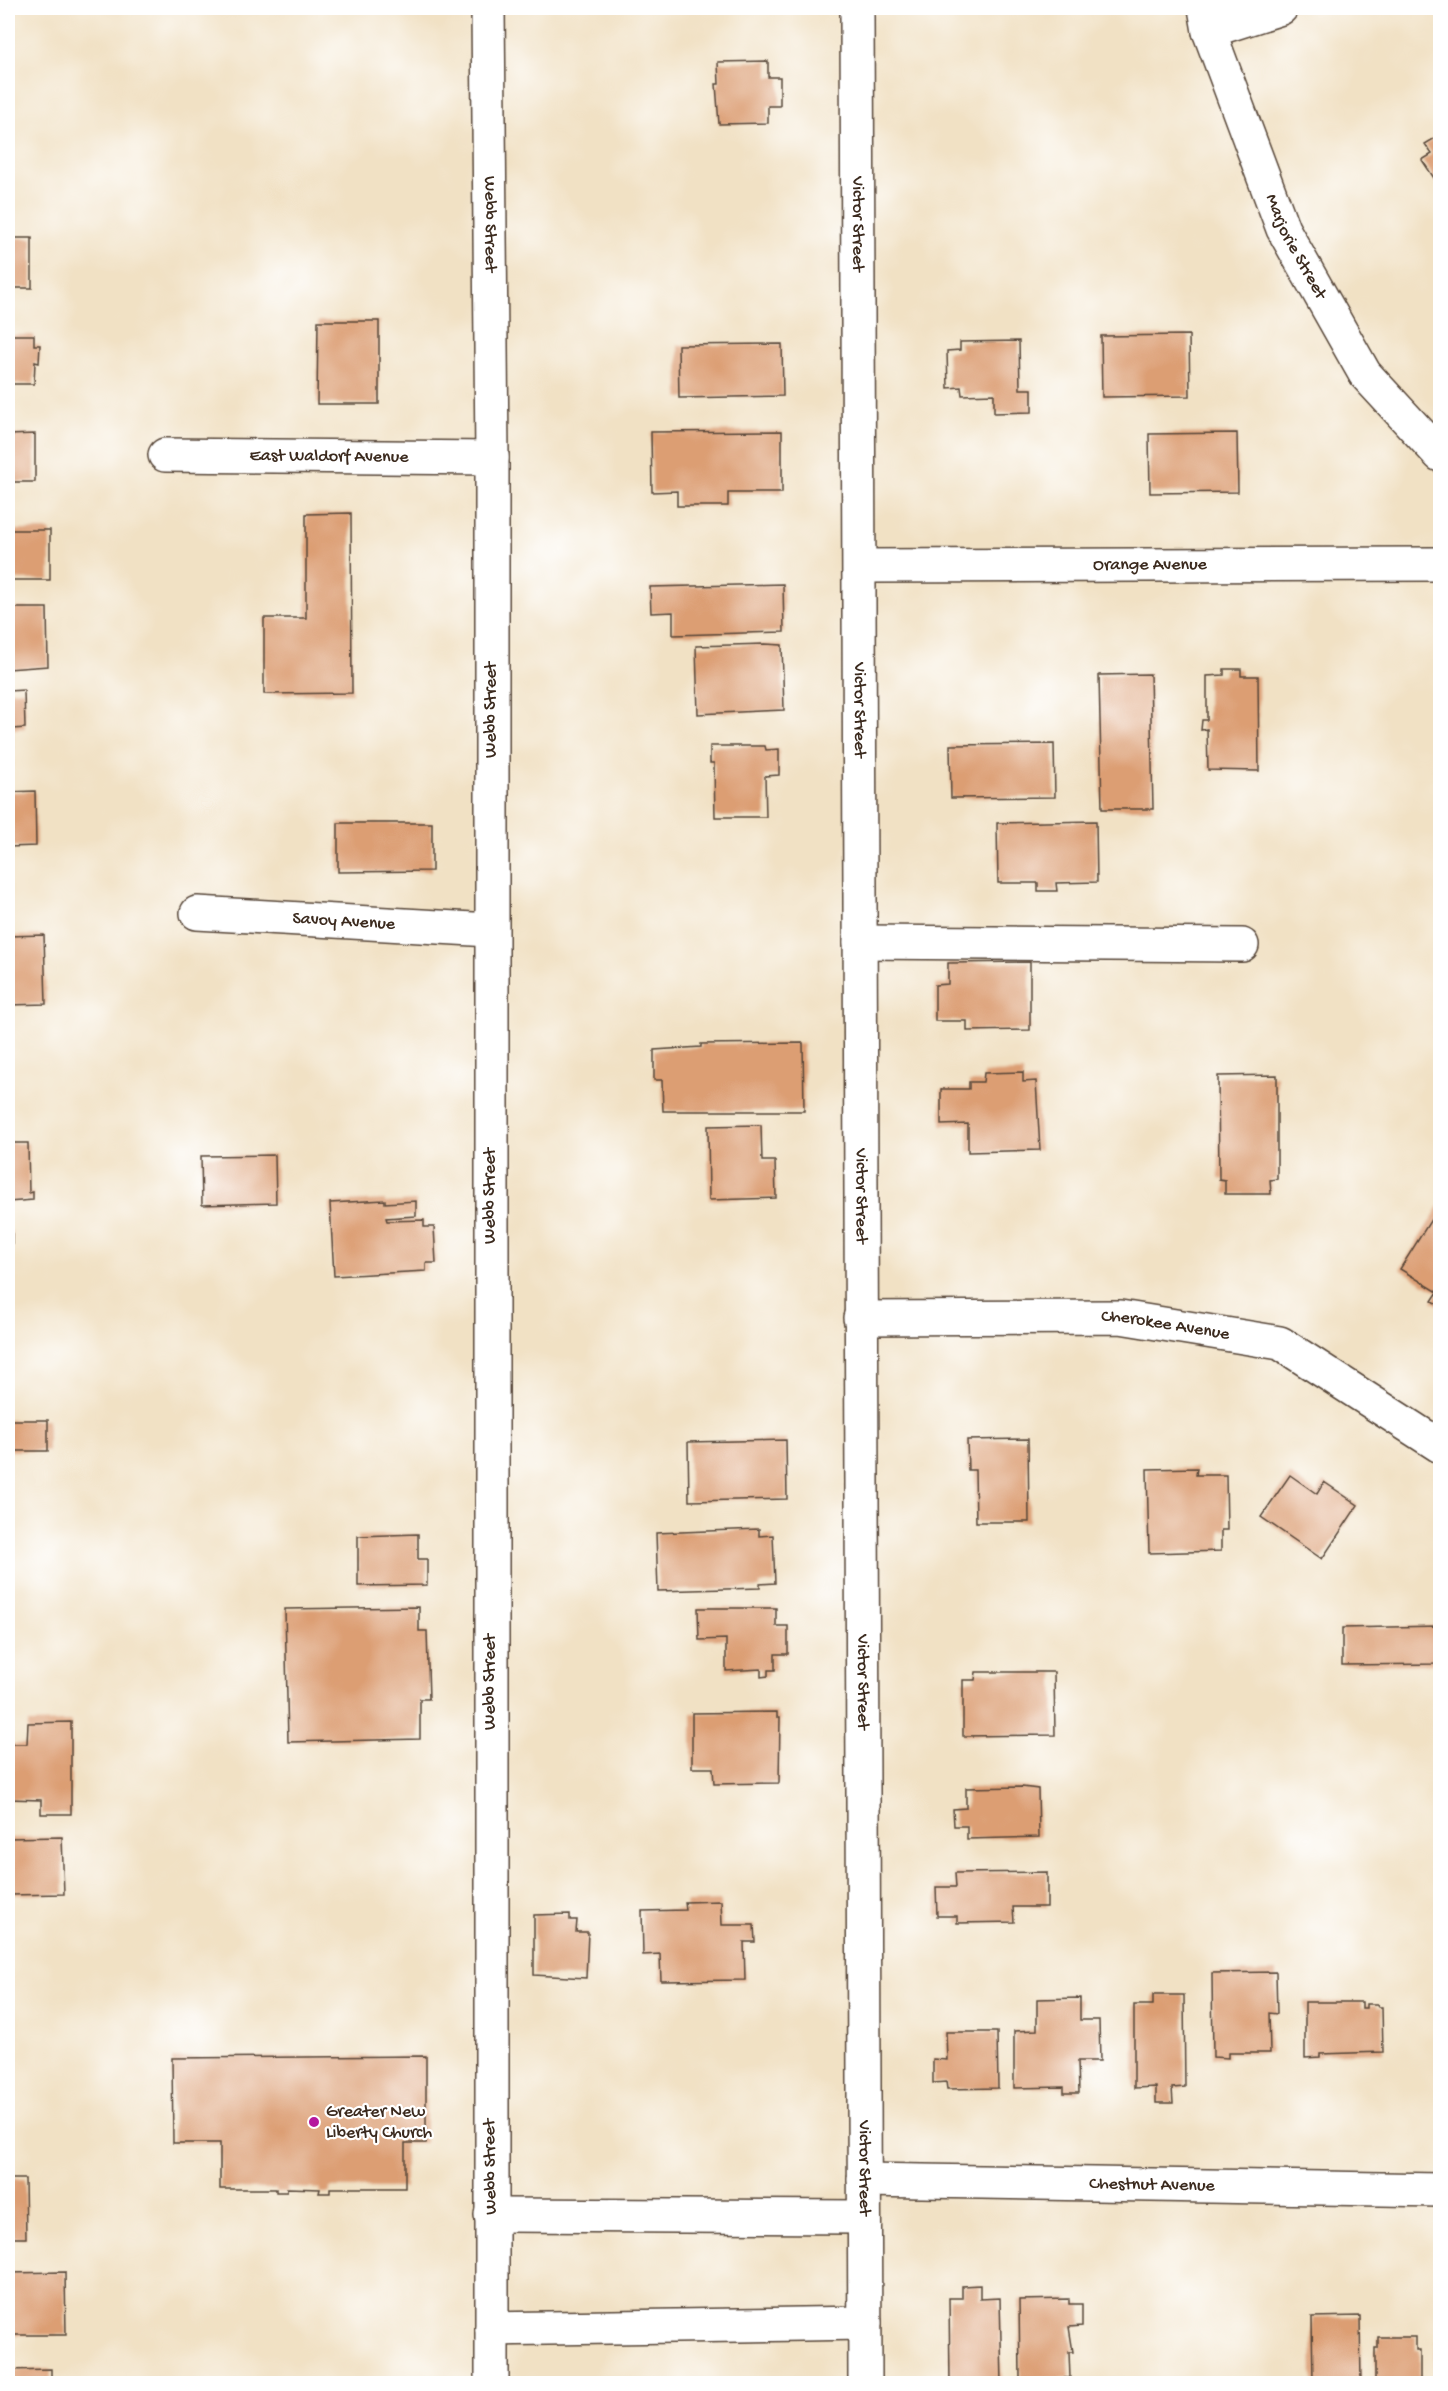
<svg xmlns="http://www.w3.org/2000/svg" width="1448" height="2391" viewBox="0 0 1448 2391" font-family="'Gochi Hand',sans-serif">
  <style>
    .building { fill: #dc9e73 }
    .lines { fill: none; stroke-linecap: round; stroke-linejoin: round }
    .minor-casing { stroke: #564537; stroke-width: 36 }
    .minor { stroke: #fff; stroke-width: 33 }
    .poi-dot { fill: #b5179e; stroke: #fff; stroke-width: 2 }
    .labels { text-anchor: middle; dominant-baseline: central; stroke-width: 4.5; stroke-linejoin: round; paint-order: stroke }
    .street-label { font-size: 18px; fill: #3b2a1e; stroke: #fff }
    .poi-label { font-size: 18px; fill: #3b2a1e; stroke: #fff; text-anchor: start }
  </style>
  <rect width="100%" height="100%" fill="#fff"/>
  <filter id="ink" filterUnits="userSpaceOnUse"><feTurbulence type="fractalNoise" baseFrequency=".0167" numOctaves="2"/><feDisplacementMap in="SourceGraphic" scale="12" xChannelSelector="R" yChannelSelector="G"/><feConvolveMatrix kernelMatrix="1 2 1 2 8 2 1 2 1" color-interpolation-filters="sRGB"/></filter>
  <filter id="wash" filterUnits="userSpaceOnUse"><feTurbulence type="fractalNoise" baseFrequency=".008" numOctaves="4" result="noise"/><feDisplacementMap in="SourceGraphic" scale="24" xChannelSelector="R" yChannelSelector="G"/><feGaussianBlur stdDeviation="1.35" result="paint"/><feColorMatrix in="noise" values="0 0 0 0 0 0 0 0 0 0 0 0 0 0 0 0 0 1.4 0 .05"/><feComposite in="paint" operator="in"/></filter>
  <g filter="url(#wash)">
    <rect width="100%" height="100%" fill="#f1e1c4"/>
    <g id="blocks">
      <!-- building -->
      <path class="building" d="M768,61V77H780V106H768V123L719,124L716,84H719L718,62Z
        M1440,135V183L1438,184L1422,160L1432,154L1425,144Z
        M8,238H32V288H8Z
        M318,321H379V404H317Z
        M8,335H34V345H40L39,363L35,362L34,384H8Z
        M1189,335L1190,396L1102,397L1101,336Z
        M1019,341L1020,389H1032V412L994,413V394L962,395L961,387L948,388L947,351L960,350V342Z
        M782,344L783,396L679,398L678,345Z
        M782,431V493H728V506H677V491L652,492L651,432Z
        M1237,433L1238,492L1150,493L1149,434Z
        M35,434V482H8V435Z
        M351,513L352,693L264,694V618H306V514Z
        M8,530H50V580H8Z
        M783,584L784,632L673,635V612L651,613L650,587Z
        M8,608H47L48,666L8,669Z
        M765,644L782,645L784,710L698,714L696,646Z
        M1224,669H1241V676H1258L1259,771L1208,770L1207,729L1201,730L1202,720H1207V676L1224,675Z
        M1150,674L1153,809H1102L1099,675Z
        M24,690L25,728L13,729V768H8V691Z
        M1054,744L1055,797L951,798L950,745Z
        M710,746H765L766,750L779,749V775L765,776L766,817H715L714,763H710Z
        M35,791L36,846L8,847V792Z
        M1096,821L1097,882L1056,883L1057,891H1038V883H998L997,823Z
        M338,823H432V871L338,872Z
        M44,935L46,1004L8,1005V936Z
        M1030,962V1030L967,1031V1021H935V985L948,984V963Z
        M803,1043L804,1111H663L662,1080H654V1050L701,1047V1044Z
        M1023,1072V1082L1036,1081L1040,1150L968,1152V1124L941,1125V1089H969V1082H983L984,1073Z
        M1277,1075V1179L1270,1180L1271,1194H1225V1180L1219,1179L1218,1076Z
        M761,1125L762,1161H775L776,1198L709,1200L708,1126Z
        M8,1143H28L29,1193L33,1192V1200L8,1202Z
        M275,1155L276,1203L202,1205L201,1156Z
        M385,1200V1203L416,1201V1216L386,1218L387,1221L424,1220V1227H434L436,1263H426V1271L334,1276L330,1203Z
        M1440,1205V1306L1432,1301L1438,1292L1400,1269Z
        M8,1231H12V1286H8Z
        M8,1420H48V1451H8Z
        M1028,1439L1029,1522H976L975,1470H968L967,1440Z
        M786,1440L787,1499L689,1501L688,1442Z
        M1197,1468L1196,1475H1226L1227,1530H1221V1551L1149,1553L1147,1469Z
        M1290,1475L1317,1494L1324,1482L1358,1505L1322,1559L1261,1517Z
        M759,1529V1536L773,1535L775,1583L760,1584V1588L658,1591L656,1533Z
        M418,1534V1559H427V1585L358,1586V1536Z
        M419,1607V1631H427L429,1699H420V1739L288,1742L285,1609Z
        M698,1608H776V1626H788V1654H775V1670H768V1676L761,1677V1669L726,1671V1639L699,1640Z
        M1440,1626V1664L1342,1665V1628Z
        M976,1672H1054L1055,1735L963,1736V1680H975Z
        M777,1712V1717H780L779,1783L714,1784L713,1768H692V1713Z
        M71,1722V1814H41V1800L8,1799V1744H27L28,1723Z
        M1022,1787L1038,1789L1039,1837L967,1839V1826H954L953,1809L966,1808V1788Z
        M62,1837L64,1894L8,1895V1838Z
        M1047,1872V1907H1013L1014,1922L957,1923V1916H937L936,1887H956L955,1873Z
        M721,1901L722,1925H754L755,1942H744L745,1980L661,1981L660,1954L643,1955L642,1911L686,1910L685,1902Z
        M570,1914V1920H577L576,1932H588L586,1978L534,1975V1915Z
        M1276,1972L1277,2014L1269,2013L1270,2053H1228V2058L1213,2057L1212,1973Z
        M1153,1995H1184L1185,2087L1172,2088L1173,2103H1156V2087L1134,2088V2005H1153Z
        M1080,1998V2020H1099L1100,2061H1078L1079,2093H1064V2087L1014,2088V2031L1037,2030V1999Z
        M1305,2002H1362V2008H1366V2004H1377L1378,2007H1382L1383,2052L1320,2054V2057L1305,2058Z
        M946,2032H997L998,2088L947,2089L946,2082L933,2083V2059L947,2060Z
        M426,2056V2143H405V2188H330V2193H319L320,2189L287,2188V2192H276V2189H220V2143H173L172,2058Z
        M8,2179H25L26,2238H8Z
        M65,2272L66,2335H8V2273Z
        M980,2285V2299L1000,2298L1002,2384H950L949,2298H962V2286Z
        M1069,2299V2304H1082V2326L1069,2327L1073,2352H1069L1070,2378H1020L1019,2300Z
        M1360,2316L1361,2384H1313L1312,2317Z
        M1378,2337H1416V2350H1420V2384H1375V2348H1378Z
        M1436,2341H1440V2384H1434Z
        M51,2369V2384H8V2370Z"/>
    </g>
  </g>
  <g filter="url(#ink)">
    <use href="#blocks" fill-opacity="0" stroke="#564537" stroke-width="1.5"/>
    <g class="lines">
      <!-- minor casing -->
      <g class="minor-casing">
        <g id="minor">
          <path id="s1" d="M488,8L492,458V2384"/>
          <path id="s2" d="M857,8L865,2384"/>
          <path id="s3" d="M1205,8L1209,31L1283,229L1365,374L1440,455"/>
          <path d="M1209,31L1281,8"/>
          <path id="s4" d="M165,455L492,458"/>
          <path id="s5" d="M860,566L1440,564"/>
          <path id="s6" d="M197,913L490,930"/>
          <path d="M860,942L1242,945"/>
          <path id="s7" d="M860,1318L1120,1317L1280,1343L1440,1446"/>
          <path id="s8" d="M864,2180L1440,2190"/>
          <path d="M491,2215L864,2217"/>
          <path d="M492,2329L865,2323"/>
        </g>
      </g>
      <!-- minor -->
      <use href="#minor" class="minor"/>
    </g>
  </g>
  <!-- markers -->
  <circle class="poi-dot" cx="314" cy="2122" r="6"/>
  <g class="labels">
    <!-- street labels -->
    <g class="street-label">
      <text stroke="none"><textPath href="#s1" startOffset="216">Webb Street</textPath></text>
      <text stroke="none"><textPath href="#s2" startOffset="216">Victor Street</textPath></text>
      <text stroke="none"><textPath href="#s3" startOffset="256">Marjorie Street</textPath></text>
      <text stroke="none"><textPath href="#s4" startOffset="164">East Waldorf Avenue</textPath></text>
      <text stroke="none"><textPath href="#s5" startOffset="290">Orange Avenue</textPath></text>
      <text transform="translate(491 710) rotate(-90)">Webb Street</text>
      <text stroke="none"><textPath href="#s2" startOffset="702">Victor Street</textPath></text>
      <text stroke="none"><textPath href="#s6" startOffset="147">Savoy Avenue</textPath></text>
      <text transform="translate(490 1196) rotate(-90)">Webb Street</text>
      <text stroke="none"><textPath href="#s2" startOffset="1188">Victor Street</textPath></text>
      <text stroke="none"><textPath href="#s7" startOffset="306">Cherokee Avenue</textPath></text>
      <text stroke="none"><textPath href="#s2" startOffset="1674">Victor Street</textPath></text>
      <text transform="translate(490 1682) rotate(-90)">Webb Street</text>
      <text transform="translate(491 2167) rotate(-91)">Webb Street</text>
      <text stroke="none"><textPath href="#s2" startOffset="2160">Victor Street</textPath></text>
      <text stroke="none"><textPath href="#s8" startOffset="288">Chestnut Avenue</textPath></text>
    </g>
    <!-- poi labels -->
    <g class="poi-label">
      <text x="326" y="2112">Greater New<tspan x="326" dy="21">Liberty Church</tspan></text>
    </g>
  </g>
  <!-- margin -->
  <rect width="1448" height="2391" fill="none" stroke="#fff" stroke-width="30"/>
</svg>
